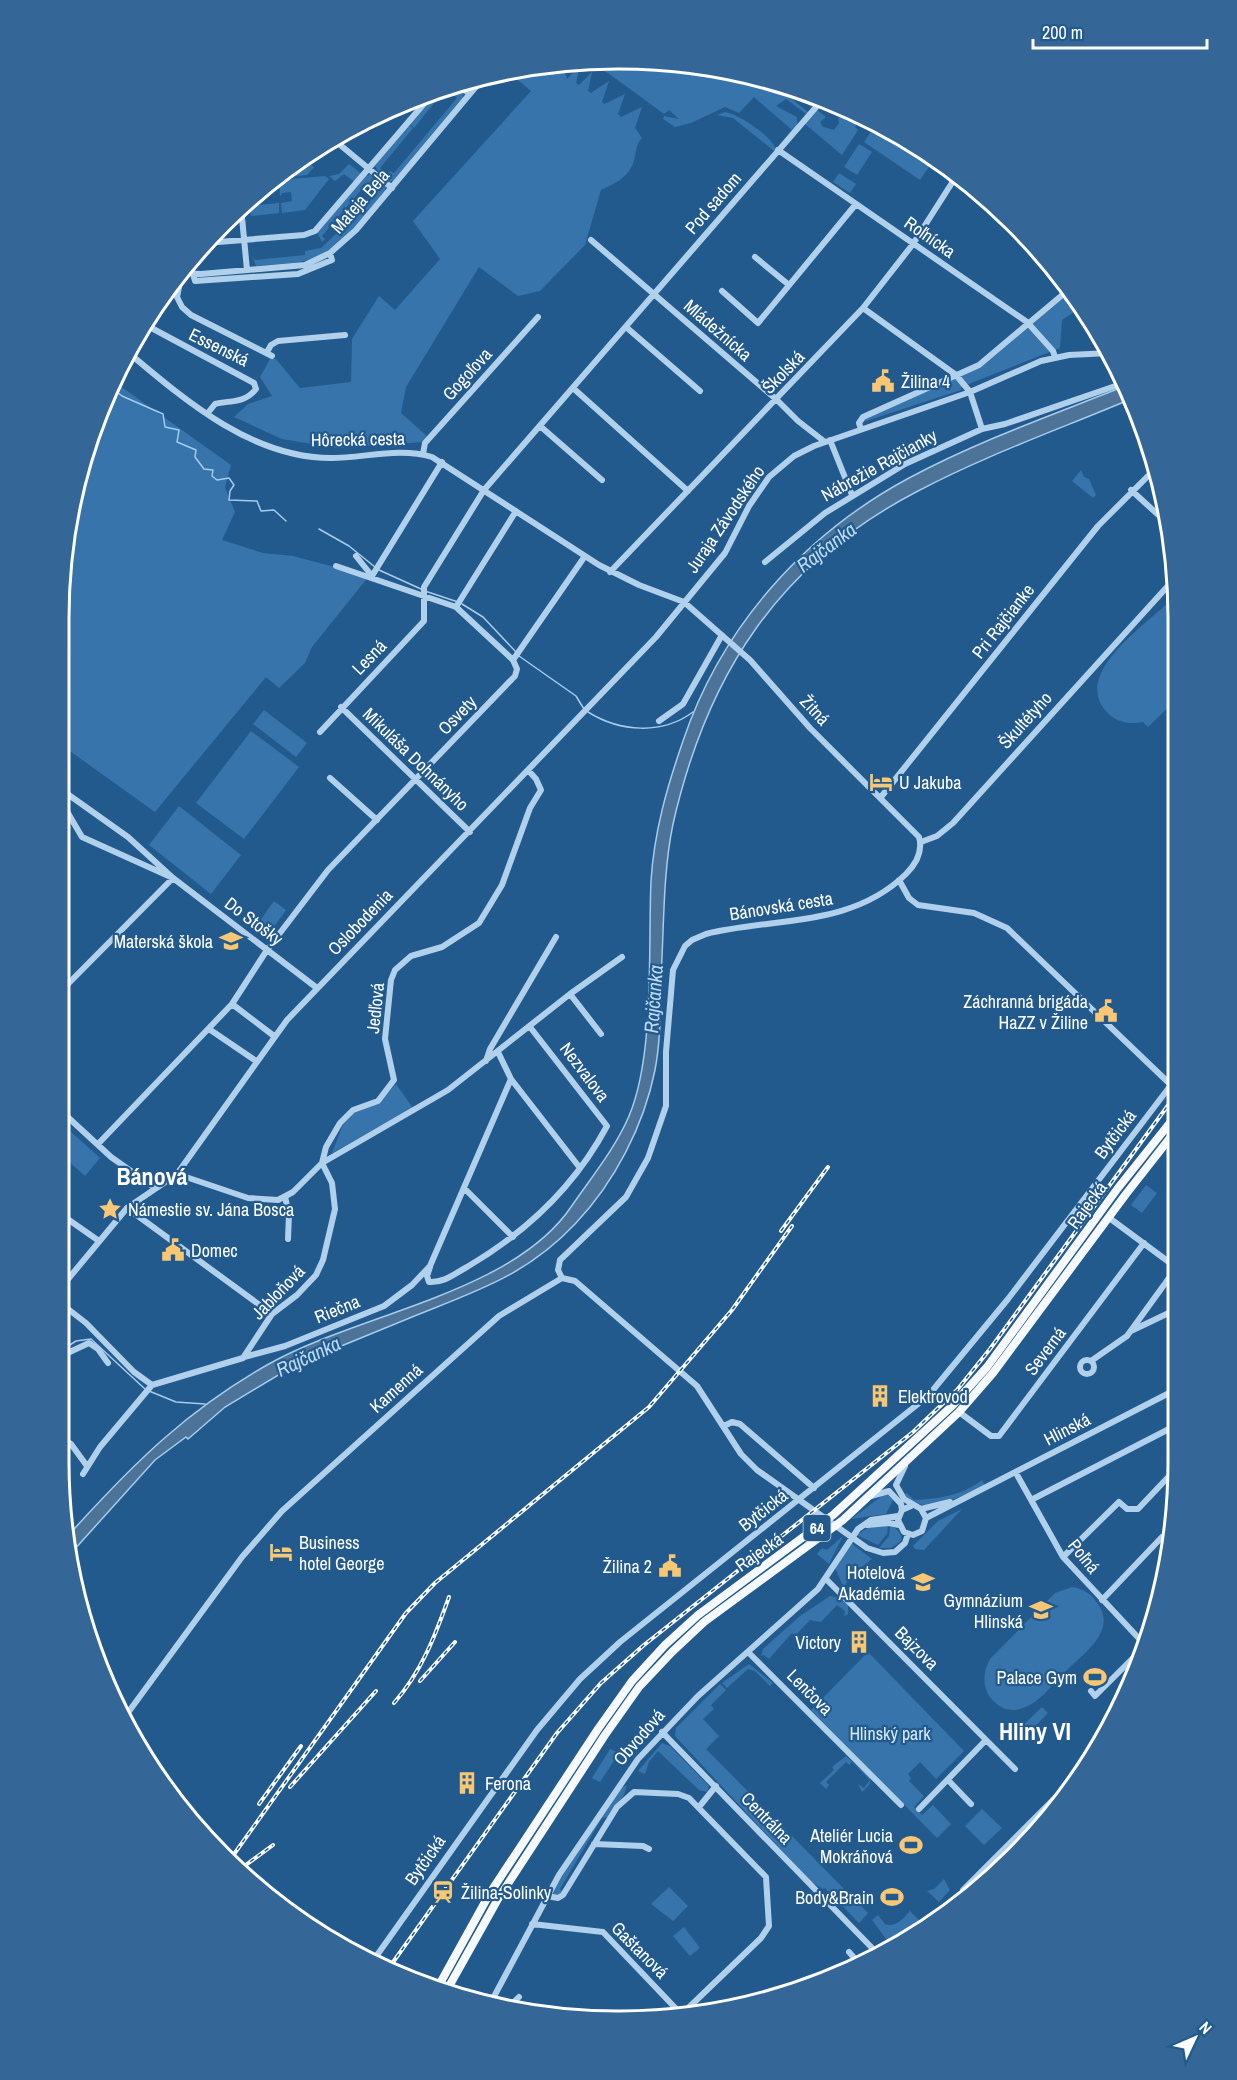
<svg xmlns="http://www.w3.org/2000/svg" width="1237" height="2080" viewBox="0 0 1237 2080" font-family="'Archivo Narrow',sans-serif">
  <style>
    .green { fill: #3674ab }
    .water { fill: #4d7398; stroke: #a5cced; stroke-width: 1.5 }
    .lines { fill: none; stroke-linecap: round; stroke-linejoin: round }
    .stream { stroke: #a5cced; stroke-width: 1.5 }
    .minor { stroke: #b1d0ec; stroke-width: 6 }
    .major { stroke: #f6faff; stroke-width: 8 }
    .rail-casing { stroke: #fff; stroke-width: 4 }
    .rail { stroke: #225a8e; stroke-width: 1.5; stroke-dasharray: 4.5; stroke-linecap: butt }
    .labels { text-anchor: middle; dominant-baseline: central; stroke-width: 4.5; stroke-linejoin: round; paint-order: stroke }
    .shield { fill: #225a8e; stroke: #bdcedd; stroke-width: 1.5 }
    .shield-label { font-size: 16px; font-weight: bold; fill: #fff }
    .street-label { font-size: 18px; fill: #fff; stroke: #225a8e }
    .poi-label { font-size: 18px; fill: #fff; stroke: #225a8e; text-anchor: end }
    .park-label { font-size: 18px; fill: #d6e9f9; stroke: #225a8e }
    .water-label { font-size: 20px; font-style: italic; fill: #bddaf3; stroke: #225a8e }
    .district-label { font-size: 24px; font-weight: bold; fill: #fff; stroke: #225a8e }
    .rim { fill: none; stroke: #fff; stroke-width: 3 }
  </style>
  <rect width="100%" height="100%" fill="#225a8e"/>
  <!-- green -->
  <path class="green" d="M618,59L727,69L817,98L811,107L792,90L787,95L808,112L806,114L786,99L776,106L797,117V126L792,130L754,97L739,113L725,107L691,123L675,127L663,119L664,116L679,119L669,110L664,114L608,73L587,62Z
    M563,64L567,79L580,65L576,83L579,85L592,72L588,91L591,93L609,81L602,102L604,104L625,94L618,114L621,117L642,107L635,128L642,138C634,146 637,156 632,166C627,178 612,185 601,190L585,245L540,291L518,296L479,267L406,387L401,413L428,437L425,442L336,448L282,439L234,417L248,404L272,396L260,377L270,359H276L300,388L351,382L352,339L379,296L395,310L440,259L413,221L531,91L506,70L525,68L526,73L531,67L543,66L544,71L547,72L554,65Z
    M452,87L443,100L439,97L414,128L410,124L438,91Z
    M459,90L464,93L463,97L393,181L388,182L385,176L390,171L394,173L457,98L454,95Z
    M824,101L836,111L841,106L862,117L855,127L858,130L842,155L805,124L817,110L826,117L820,122L823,127L834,130L839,123L838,117L822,104Z
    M725,112C740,115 770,135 776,149L774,151L733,118L717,115Z
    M876,124L935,158L920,180L864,142Z
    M409,125L413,128L380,168L383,171L379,173L375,166Z
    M859,144L872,152L857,175L844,167Z
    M302,157L314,167L307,175L279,178Z
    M349,164L363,175L356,183L344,174L335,181L329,176L339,174Z
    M839,173L856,184L850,193L833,182Z
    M371,174L374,181L371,185L368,182L322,236L325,239L322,242L317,232L366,176Z
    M325,176L329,179L305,210L282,213L281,203L292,201L291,192L282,193L280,197L279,180Z
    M381,183L386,187L385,191C364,216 342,249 308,260C293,265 273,264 256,266L252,256L255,260L305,255V251L321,248L338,232L341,235L377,193L374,190Z
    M279,203V213L251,216L250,206Z
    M1069,293L1080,308L1062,320L1060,348L961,387V390L863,422L864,419L981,367Z
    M116,383L231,465L225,487L235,512L222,540L263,553L293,556L369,576L312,647L305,663L279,688L266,677L155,812L60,744V582L88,439Z
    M1081,470L1084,477L1089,479L1096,495L1093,498L1072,481Z
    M1177,598V699L1148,727L1143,722C1128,725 1115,722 1105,710C1074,673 1145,625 1169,602Z
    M264,710L307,743L296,757L253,724Z
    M251,731L299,767L244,839L196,803Z
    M179,806L241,855L211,894L149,845Z
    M274,901L286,910L269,934L257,925Z
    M396,1084L413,1108L332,1153L343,1125L354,1112L379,1103Z
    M70,1131L100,1158L85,1176L59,1153V1144Z
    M1146,1185L1157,1193L1142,1213L1131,1205Z
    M982,1480L985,1485C964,1495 922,1519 904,1494L907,1493L914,1500C939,1499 963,1495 982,1480Z
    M886,1493L894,1498L886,1514L851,1519Z
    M962,1509L924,1550L915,1549L913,1546L938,1521Z
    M888,1525L887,1534L878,1545L857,1535L869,1527Z
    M890,1525C896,1528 903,1533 901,1541L891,1548H879L889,1536Z
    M843,1536L829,1564L817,1554L822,1548L827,1550Z
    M851,1543L872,1559L849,1577L844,1588L835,1568Z
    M1072,1587C1083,1589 1091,1593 1098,1604C1117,1631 1084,1653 1066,1671C1051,1686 1037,1707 1015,1710C1004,1711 993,1703 988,1694C982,1682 984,1670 990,1659L1055,1593Z
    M830,1596L839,1598L848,1605V1614L844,1616L845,1611L837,1605L821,1622L810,1620L795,1636L792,1633L769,1659L764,1655L761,1656L763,1649L800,1616Z
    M868,1652L964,1751L936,1779L920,1762L908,1774L911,1778L909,1781L924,1796L914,1807L922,1815L933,1805L951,1824L937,1838L811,1710Z
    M749,1664L773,1683L770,1686L755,1671L748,1669L727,1688L722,1683Z
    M720,1684L726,1690L711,1705L714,1709L703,1719L719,1736L706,1749L868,1913L859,1923L825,1888L823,1889L810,1881L675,1736L676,1728Z
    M1042,1707L1048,1713L1025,1737L1018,1730Z
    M662,1743L670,1746L709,1786L707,1792L699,1790L658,1751L649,1762L645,1774L638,1771Z
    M610,1749L619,1753L600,1782L592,1778Z
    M846,1756L870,1778C872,1784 867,1787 862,1792L858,1784L864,1788L870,1780L852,1762L849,1765L846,1762L826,1782L829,1785L826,1789L820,1783L834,1770L832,1767Z
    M627,1785L624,1795L608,1817L602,1818L560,1889L563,1892L557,1895L551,1893L621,1788Z
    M982,1809L1002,1828L984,1845L965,1826Z
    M944,1879L950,1890L939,1902L927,1891L934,1889Z
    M669,1887L688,1906L673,1921L651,1904Z
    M910,1911L920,1921L909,1932L889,1943L872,1920L878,1915L885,1924C897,1928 903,1918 910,1911Z
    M684,1927L700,1948L690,1956L673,1936Z"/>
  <!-- water -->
  <path class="water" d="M1125,386L1131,399C1060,429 986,455 918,491C779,563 707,674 673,824C664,867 664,914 662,957C660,994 662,1033 655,1070C644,1125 615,1182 575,1224C526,1276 476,1291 412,1317C373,1333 334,1349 295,1365L225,1407L188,1439L186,1437L155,1460L73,1551L70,1534L75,1528C136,1461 188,1410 267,1365C356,1314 512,1294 571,1207C590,1179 615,1149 629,1116C655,1055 648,948 651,881C654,832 667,787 683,741C721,628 803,535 909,478C976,442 1052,415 1125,386Z"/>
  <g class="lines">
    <!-- stream -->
    <path class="stream" d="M113,389L122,396L163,414L165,427L179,430L177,442L196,450L195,457L204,469L213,470L212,476L217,480L229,478L234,485L230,491L229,500L257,501L261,511L274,510L286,521
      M319,529L349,546L375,567
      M379,570L421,589
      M425,591L458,602
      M462,604L483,617L516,652
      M519,656L576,696L584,709
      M588,712C620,732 662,735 693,712
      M59,1352L76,1341L91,1339L145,1389
      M149,1391L176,1402L205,1404"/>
    <!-- minor -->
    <path class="minor" d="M458,85L470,94
      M333,139L392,188
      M778,150L1027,322L1053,351L1055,357
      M241,207L247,270
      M591,240L777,400L798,421L825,442
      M206,243L304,235L315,231L434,92
      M755,257L789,285
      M181,273L201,274L305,265L330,253L356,230L484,77
      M182,273L177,297L182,307L191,315L272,356
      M193,274L195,281L298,274L332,260L330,253
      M722,291L758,323L856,204
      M863,308L956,375L970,392L982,429
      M144,324L254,383L256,389C244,404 230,400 215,404L207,414
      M626,327L700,391
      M267,352L271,345L278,341L345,335
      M130,354C187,402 253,458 331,458C365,458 399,447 432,457L599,565L639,585L684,602L750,660L810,728L919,837C923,851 916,864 906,874C851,928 774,917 706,934L692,940L685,946L673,970L666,1052V1106L648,1158L626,1197L560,1260L558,1270L562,1278
      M573,388L688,491
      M540,426L602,480
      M861,429L859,423L863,417L979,365L1067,291
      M830,440L852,495
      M423,454L425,443L538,317
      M1131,490L1165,521
      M356,556L372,576L442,462
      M765,562L825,513L905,464L982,429L1005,424L1124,383
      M610,572L863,308L913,244L957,175
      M456,607L516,511
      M513,660L585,556
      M341,707L470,832
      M659,721L683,704L722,635
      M320,732L424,621V587L484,490L824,98
      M330,778L377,820
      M59,788L128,837L173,878L317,988
      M881,797L1098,526L1155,469
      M921,842L937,836L953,823L1176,577
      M59,993L173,878L82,837L65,808
      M570,994L601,1034
      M232,1004L274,1036
      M209,1029L256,1061
      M486,1061L490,1049L556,937
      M511,1079L580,1168
      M59,1109L111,1157L155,1188
      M98,1144L232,1004L267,950L328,870L515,676L517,669L513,660L456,607L336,566
      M177,1174L248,1198L278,1200L293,1192L322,1163L326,1147L340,1123L353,1110L378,1101L394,1080L385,1039L391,980L395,970L411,956L442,947L479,923L502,885L530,808L541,790L536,779L528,770
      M464,1188L513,1237
      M285,1197L289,1214L288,1239
      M127,1208L272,1314
      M59,1213L99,1241
      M1108,1217L1177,1268
      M430,1267L427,1276L429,1282C444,1283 454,1274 467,1267C525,1233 575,1186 607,1126L530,1027
      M59,1290L127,1208L177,1174L287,1020L656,637L725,553L749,506L769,477L794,456L814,446L970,392L1041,361L1069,355L1110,353
      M59,1302L86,1323L134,1372L152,1385
      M1131,1331L1177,1309
      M59,1357L89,1343L98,1349L108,1363
      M244,1357L285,1346L384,1306L412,1285L430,1266L511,1079L498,1052
      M1080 1367a7 7 0 1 1 14 0a7 7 0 1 1-14 0Z
      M1091,1361L1127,1336L1177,1267
      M152,1385L243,1358L272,1314L297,1295L316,1275L323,1260L335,1209L332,1183L322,1163L448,1090L570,994L622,957
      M959,1412L991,1436H999L1144,1243
      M724,1426L732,1422L740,1424L814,1488
      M59,1436L71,1444L87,1466
      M905,1466L896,1485L904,1499L921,1509L926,1518L922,1531L913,1535L904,1532L898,1520L902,1510L911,1506
      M1016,1473L1063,1557L1146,1646
      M83,1474L100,1447L152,1385
      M871,1496L889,1491L901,1504L902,1510
      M1031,1500L1169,1429L1177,1419
      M921,1509L950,1502
      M926,1518L1177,1389
      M867,1525L889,1523L899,1525
      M1063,1557L1119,1502L1127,1509H1138L1173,1472
      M826,1579L1015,1769
      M1102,1600L1162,1537
      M748,1652L901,1805
      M1091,1691L1095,1696L1146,1645
      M127,1714L242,1557L282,1511L499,1316L562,1278L575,1281L697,1386L741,1454L757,1470L867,1548L883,1553L895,1552L905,1543L908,1534
      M662,1732L875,1951
      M948,1780L971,1804
      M699,1807L716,1786
      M919,1809L986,1740
      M594,1844L643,1846L649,1849
      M547,1896L558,1898L563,1895L617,1807L634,1792L678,1794L689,1798L766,1877L769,1926L761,1938L682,2014
      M969,1896L963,1890L1088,1765
      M532,1924L603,1932L682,2015
      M849,1952L857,1961
      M375,1958L537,1730L580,1679L620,1642L928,1396L1008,1299L1171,1085L1007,928L974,913L918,905L909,898L899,880
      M490,2004L559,1875L638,1759L698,1696L818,1589L858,1529L871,1520L898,1516
      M510,2006L519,1997"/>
    <!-- major -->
    <path class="major" d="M438,1987L490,1893L598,1729L632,1681L665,1645L698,1615L833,1515L952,1406L987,1367L1118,1188L1177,1114
      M447,1990L498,1899L605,1735L639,1687L672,1652L704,1622L843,1520L959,1412L993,1373L1126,1194L1177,1129"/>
    <!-- rail casing -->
    <g class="rail-casing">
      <path id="rail" d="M781,1231L828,1167
        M420,1681L455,1642
        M394,1703C422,1671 435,1636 449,1597
        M290,1787L376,1691
        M259,1804L301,1746
        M232,1857L406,1613L435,1583L649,1407L732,1310L792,1226
        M243,1867L273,1845
        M391,1965L557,1733L601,1683L644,1645L913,1432L957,1390L990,1349L1177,1093"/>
    </g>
    <!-- rail -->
    <use href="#rail" class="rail"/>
  </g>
  <!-- icons -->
  <defs>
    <g id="civic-bare" transform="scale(1.8)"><path d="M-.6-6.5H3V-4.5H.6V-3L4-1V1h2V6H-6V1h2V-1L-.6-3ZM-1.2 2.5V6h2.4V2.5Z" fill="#f8c773" stroke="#225a8e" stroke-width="2.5" paint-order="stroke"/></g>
    <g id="hotel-bare" transform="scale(1.8)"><path d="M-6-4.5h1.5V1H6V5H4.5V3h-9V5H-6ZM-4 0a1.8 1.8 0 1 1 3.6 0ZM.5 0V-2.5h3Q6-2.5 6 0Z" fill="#f8c773" stroke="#225a8e" stroke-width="2.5" paint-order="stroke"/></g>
    <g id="school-bare" transform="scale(1.8)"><path d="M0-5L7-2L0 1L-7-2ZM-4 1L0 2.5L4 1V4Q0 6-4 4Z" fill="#f8c773" stroke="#225a8e" stroke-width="2.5" paint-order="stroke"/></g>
    <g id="sight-bare" transform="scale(1.8)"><path d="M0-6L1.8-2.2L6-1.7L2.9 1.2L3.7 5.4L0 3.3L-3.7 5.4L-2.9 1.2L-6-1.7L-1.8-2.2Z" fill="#f8c773" stroke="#225a8e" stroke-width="2.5" paint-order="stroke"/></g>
    <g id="building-bare" transform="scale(1.8)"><path d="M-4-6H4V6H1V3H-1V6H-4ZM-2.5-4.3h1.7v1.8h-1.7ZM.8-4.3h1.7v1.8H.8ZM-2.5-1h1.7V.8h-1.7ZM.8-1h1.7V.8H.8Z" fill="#f8c773" stroke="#225a8e" stroke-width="2.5" paint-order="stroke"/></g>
    <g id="stadium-bare" transform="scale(1.8)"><path d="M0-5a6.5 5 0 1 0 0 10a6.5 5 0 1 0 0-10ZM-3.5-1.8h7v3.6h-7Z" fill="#f8c773" stroke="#225a8e" stroke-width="2.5" paint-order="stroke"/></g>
    <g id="station-bare" transform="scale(1.8)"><path d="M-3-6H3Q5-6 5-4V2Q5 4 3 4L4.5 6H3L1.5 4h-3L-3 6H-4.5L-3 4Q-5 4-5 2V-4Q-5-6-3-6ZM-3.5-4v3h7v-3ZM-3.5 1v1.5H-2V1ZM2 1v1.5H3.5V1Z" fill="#f8c773" stroke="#225a8e" stroke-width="2.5" paint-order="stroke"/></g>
  </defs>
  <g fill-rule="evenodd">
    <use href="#civic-bare" x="883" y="381"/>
    <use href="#hotel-bare" x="881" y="782"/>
    <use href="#school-bare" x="231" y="941"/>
    <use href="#civic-bare" x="1106" y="1011"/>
    <use href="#sight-bare" x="110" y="1209"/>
    <use href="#civic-bare" x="173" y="1250"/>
    <use href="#building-bare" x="880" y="1396"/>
    <use href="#hotel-bare" x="281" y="1552"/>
    <use href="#civic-bare" x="670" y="1566"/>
    <use href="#school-bare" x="923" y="1582"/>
    <use href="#school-bare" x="1041" y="1610"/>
    <use href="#building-bare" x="859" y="1642"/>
    <use href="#stadium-bare" x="1095" y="1677"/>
    <use href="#building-bare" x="467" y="1783"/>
    <use href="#stadium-bare" x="911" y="1845"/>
    <use href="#station-bare" x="443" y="1892"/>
    <use href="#stadium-bare" x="892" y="1897"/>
  </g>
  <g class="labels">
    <!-- shield labels -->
    <rect class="shield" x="803.5" y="1515" width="27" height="26" rx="4.5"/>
    <g class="shield-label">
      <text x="817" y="1528">64</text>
    </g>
    <!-- street labels -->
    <g class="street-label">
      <text transform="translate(360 201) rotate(-49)">Mateja Bela</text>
      <text transform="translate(713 203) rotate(-49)">Pod sadom</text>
      <text transform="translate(930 237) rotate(35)">Roľnícka</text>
      <text transform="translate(718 330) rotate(41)">Mládežnícka</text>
      <text transform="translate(219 347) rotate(26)">Essenská</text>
      <text transform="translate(783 372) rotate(-46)">Školská</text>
      <text transform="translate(467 374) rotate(-48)">Gogoľova</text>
      <text transform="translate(358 439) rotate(-1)">Hôrecká cesta</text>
      <text transform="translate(879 465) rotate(-29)">Nábrežie Rajčianky</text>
      <text transform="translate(725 519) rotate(-56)">Juraja Závodského</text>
      <text transform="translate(1003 621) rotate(-52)">Pri Rajčianke</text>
      <text transform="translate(369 657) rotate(-46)">Lesná</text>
      <text transform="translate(815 710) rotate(47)">Žitná</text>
      <text transform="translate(457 715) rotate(-46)">Osvety</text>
      <text transform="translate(1025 720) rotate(-48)">Škultétyho</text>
      <text transform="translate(416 759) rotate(44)">Mikuláša Dohnányho</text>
      <text transform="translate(781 906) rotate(-9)">Bánovská cesta</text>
      <text transform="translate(254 921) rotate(37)">Do Stošky</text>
      <text transform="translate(360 922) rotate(-46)">Oslobodenia</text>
      <text transform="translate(375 1008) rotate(-84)">Jedľová</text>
      <text transform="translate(585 1072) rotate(53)">Nezvalova</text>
      <text transform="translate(1115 1134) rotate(-53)">Bytčická</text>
      <text transform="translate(1087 1205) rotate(-54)">Rajecká</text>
      <text transform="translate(278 1292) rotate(-46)">Jabloňová</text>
      <text transform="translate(337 1309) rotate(-22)">Riečna</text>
      <text transform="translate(1045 1351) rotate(-53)">Severná</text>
      <text transform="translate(396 1388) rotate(-42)">Kamenná</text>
      <text transform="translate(1067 1429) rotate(-27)">Hlinská</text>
      <text transform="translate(763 1510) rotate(-38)">Bytčická</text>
      <text transform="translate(759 1552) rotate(-35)">Rajecká</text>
      <text transform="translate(1084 1556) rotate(51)">Poľná</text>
      <text transform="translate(917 1648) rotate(45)">Bajzova</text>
      <text transform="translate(810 1692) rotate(45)">Lenčova</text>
      <text transform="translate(639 1737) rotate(-49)">Obvodová</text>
      <text transform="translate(767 1818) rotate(46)">Centrálna</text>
      <text transform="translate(425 1860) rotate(-55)">Bytčická</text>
      <text transform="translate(640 1950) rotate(45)">Gaštanová</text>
    </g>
    <!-- poi labels -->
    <g class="poi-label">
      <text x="901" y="381" text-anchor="start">Žilina 4</text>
      <text x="899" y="782" text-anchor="start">U Jakuba</text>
      <text x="213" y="941">Materská škola</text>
      <text x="1088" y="1001">Záchranná brigáda<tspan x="1088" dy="21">HaZZ v Žiline</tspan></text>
      <text x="128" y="1209" text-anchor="start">Námestie sv. Jána Bosca</text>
      <text x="191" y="1250" text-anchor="start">Domec</text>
      <text x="898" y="1396" text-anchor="start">Elektrovod</text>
      <text x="299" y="1542" text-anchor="start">Business<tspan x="299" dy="21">hotel George</tspan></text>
      <text x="652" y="1566">Žilina 2</text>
      <text x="905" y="1572">Hotelová<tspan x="905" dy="21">Akadémia</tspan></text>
      <text x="1023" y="1600">Gymnázium<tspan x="1023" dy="21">Hlinská</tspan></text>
      <text x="841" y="1642">Victory</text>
      <text x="1077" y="1677">Palace Gym</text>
      <text x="485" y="1783" text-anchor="start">Ferona</text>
      <text x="893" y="1835">Ateliér Lucia<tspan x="893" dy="21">Mokráňová</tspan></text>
      <text x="461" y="1892" text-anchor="start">Žilina-Solinky</text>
      <text x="874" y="1897">Body&amp;Brain</text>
    </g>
    <!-- park labels -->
    <g class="park-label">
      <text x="890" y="1733">Hlinský park</text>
    </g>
    <!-- water labels -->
    <g class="water-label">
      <text transform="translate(826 547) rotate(-37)">Rajčanka</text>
      <text transform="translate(653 999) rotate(-86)">Rajčanka</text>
      <text transform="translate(308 1356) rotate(-25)">Rajčanka</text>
    </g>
    <!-- district labels -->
    <g class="district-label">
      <text x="152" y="1176">Bánová</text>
      <text x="1035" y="1731">Hliny VI</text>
    </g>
  </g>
  <!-- crop -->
  <path d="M0 0H1237V2080H0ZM618 69H619A549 549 0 0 1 1168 618V1462A549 549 0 0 1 619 2011H618A549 549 0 0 1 69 1462V618A549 549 0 0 1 618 69Z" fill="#346797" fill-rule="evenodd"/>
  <path class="rim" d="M618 69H619A549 549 0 0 1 1168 618V1462A549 549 0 0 1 619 2011H618A549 549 0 0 1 69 1462V618A549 549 0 0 1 618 69Z"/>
  <!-- north arrow -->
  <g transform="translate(1195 2038) rotate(46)" stroke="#225a8e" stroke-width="4.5" paint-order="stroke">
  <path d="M0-4.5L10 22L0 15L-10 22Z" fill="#ffffff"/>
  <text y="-9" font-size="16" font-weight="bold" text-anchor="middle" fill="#ffffff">N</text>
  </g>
  <!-- scale -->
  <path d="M1033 39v9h174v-9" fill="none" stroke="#ffffff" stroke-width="3"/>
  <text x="1042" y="39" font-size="18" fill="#ffffff" stroke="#225a8e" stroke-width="4.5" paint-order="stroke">200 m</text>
</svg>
